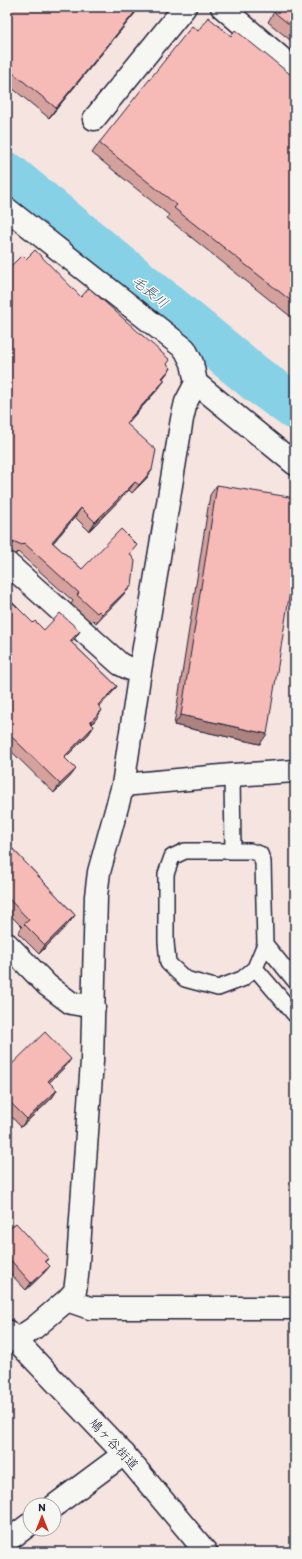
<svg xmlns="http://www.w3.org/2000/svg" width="302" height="1559" viewBox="0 0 302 1559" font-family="Itim,'Klee One',sans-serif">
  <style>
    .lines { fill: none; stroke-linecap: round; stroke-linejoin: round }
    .river { stroke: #86d1e6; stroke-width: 46 }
    .lane-casing { stroke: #22223b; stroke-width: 18 }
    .street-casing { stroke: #22223b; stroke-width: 25 }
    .secondary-casing { stroke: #22223b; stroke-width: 25 }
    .lane { stroke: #f6f6f2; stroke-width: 15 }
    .street { stroke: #f6f6f2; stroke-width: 22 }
    .secondary { stroke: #f6f6f2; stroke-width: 22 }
    .wall { fill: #d4a19d; stroke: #22223b }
    .shaded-wall { fill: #ad8380; stroke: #22223b }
    .building { fill: #f7bbb7; stroke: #22223b }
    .labels { text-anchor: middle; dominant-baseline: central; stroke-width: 3; stroke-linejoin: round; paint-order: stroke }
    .street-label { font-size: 13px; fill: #22223b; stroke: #f6f6f2 }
    .water-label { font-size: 14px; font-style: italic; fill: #40576e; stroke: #f6f6f2 }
  </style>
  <rect width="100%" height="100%" fill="#f6e4e0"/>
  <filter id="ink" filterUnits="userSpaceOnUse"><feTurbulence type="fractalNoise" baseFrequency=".025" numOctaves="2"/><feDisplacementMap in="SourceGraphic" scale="8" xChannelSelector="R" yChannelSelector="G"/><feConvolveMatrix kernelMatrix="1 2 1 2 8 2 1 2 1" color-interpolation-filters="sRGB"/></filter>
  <g filter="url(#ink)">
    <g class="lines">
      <!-- river -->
      <path class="river" d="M7,175L256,379L295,407"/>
      <!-- lane casing -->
      <g class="lane-casing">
        <path id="lane" d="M232,775L233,851
          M185,851H250L260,854L263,862L265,944L255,968L242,979L218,988L185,979L168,963L166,942V874L172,857Z
          M265,944L295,981
          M255,968L295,1015"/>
      </g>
      <!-- street casing -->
      <g class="street-casing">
        <path id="street" d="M222,7L295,70
          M94,119L185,7
          M7,209L185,349L192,363L196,383L295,464
          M7,563L120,664L130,669L140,671
          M123,785L232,775L295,771
          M67,1300L90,1308H295
          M16,1340L34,1328L67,1300L75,1291L77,1276L92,1061L96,896L99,872L123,785L140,671L182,419L186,402L196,383
          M54,1506L124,1454
          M7,1541L30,1524"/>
      </g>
      <!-- secondary casing -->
      <g class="secondary-casing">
        <path id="secondary" d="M7,944L47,985L71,1003L94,1007
          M7,1331L124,1454L206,1552"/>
      </g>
      <!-- lane -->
      <use href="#lane" class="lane"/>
      <!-- street -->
      <use href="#street" class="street"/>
      <!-- secondary -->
      <use href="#secondary" class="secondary"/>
    </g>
    <!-- wall -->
    <path class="wall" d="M7,7H140L49,118L7,84Z
      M295,7V44L268,22L274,12Z
      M198,31L231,36L295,81V320L167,218L169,215L92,153L99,143Z
      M26,259L81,297L171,368L163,378L159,388L127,424L152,470L146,479L132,493L129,490L89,531L75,517L53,543L82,569L130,555L132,585L125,593L96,623L93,620L91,622L71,604L73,601L18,552L16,554L9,551Z
      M217,485L260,744L174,725L210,495Z
      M7,597L33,623L44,630L80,631L71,642L117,686L111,694L99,706L96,719L92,724L94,726L88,735L65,758L70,777L54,793L7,747Z
      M7,843L75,915L69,923L39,954L18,933L22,927L7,912Z
      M66,1066L49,1082L57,1090L52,1098L21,1127L7,1112V1069Z
      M7,1231L48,1258L46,1262L44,1273L26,1290L7,1270Z"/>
    <!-- shaded-wall -->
    <path class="shaded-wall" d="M139,7H140L49,118L56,108Z
      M171,368L165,376L156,386L162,378Z
      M165,380L159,388L120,431L126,423Z
      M152,470L146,479L132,493L139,485Z
      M135,482L129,490L89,531L95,522Z
      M81,508L75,517L46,551L52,542Z
      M15,542L9,551H7V544L9,543Z
      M132,585L125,593L96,623L102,614Z
      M80,631L74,640L64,650L70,641Z
      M117,686L111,694L92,714L98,705Z
      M102,710L96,719L84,731L90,722Z
      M181,715L267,734L260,744L174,725Z
      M94,726L88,735L58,765L64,757Z
      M76,769L70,777L54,793L60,784Z
      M75,915L69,923L39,954L45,945Z
      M71,1059L66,1066L43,1089L48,1081Z
      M57,1090L52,1098L21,1127L27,1119Z
      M50,1266L44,1273L26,1290L31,1283Z"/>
    <!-- building -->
    <path class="building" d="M7,7H139L56,108L7,68Z
      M279,7H295V29L274,12Z
      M208,17L231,36L235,30L295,78V79L294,81H295V304L174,208L177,205L99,143L192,26L198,31Z
      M35,250L81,297L89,288L170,360L167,364L171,368L162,378L165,380L126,423L156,450L152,470L139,485L135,482L95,522L81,508L52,542L82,569L121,529L137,545L130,554L135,561L132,585L102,614L99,611L97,613L77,595L79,593L24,543L22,545L15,542L9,543L7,544V270L22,255L26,259Z
      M217,485L295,498V560L267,734L181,715Z
      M7,597L33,623L35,621L44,630L60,613L80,631L70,641L117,686L98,705L102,710L90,722L94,726L64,757L76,769L60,784L10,735L7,738Z
      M7,843L75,915L45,945L24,924L29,920L7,897Z
      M45,1032L71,1059L48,1081L57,1090L27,1119L7,1099V1069Z
      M16,1223L48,1258L45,1261L50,1266L31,1283L7,1256V1231Z"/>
  </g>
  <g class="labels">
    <!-- street labels -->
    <g class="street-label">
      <text transform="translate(114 1444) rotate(47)">鳩ヶ谷街道</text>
    </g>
    <!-- water labels -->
    <g class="water-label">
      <text transform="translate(150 292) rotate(39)">毛長川</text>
    </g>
  </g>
  <!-- margin -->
  <rect width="302" height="1559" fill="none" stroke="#f6f6f2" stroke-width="24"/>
  <rect x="12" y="12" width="278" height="1535" fill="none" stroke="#22223b" stroke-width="1.5" filter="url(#ink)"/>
  <!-- north arrow -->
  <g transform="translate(42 1517)"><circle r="19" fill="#f6f6f2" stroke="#a1a1a9"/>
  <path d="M0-3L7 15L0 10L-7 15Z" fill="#c8321e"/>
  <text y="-6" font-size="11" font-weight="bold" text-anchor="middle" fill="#22223b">N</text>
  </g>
</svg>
